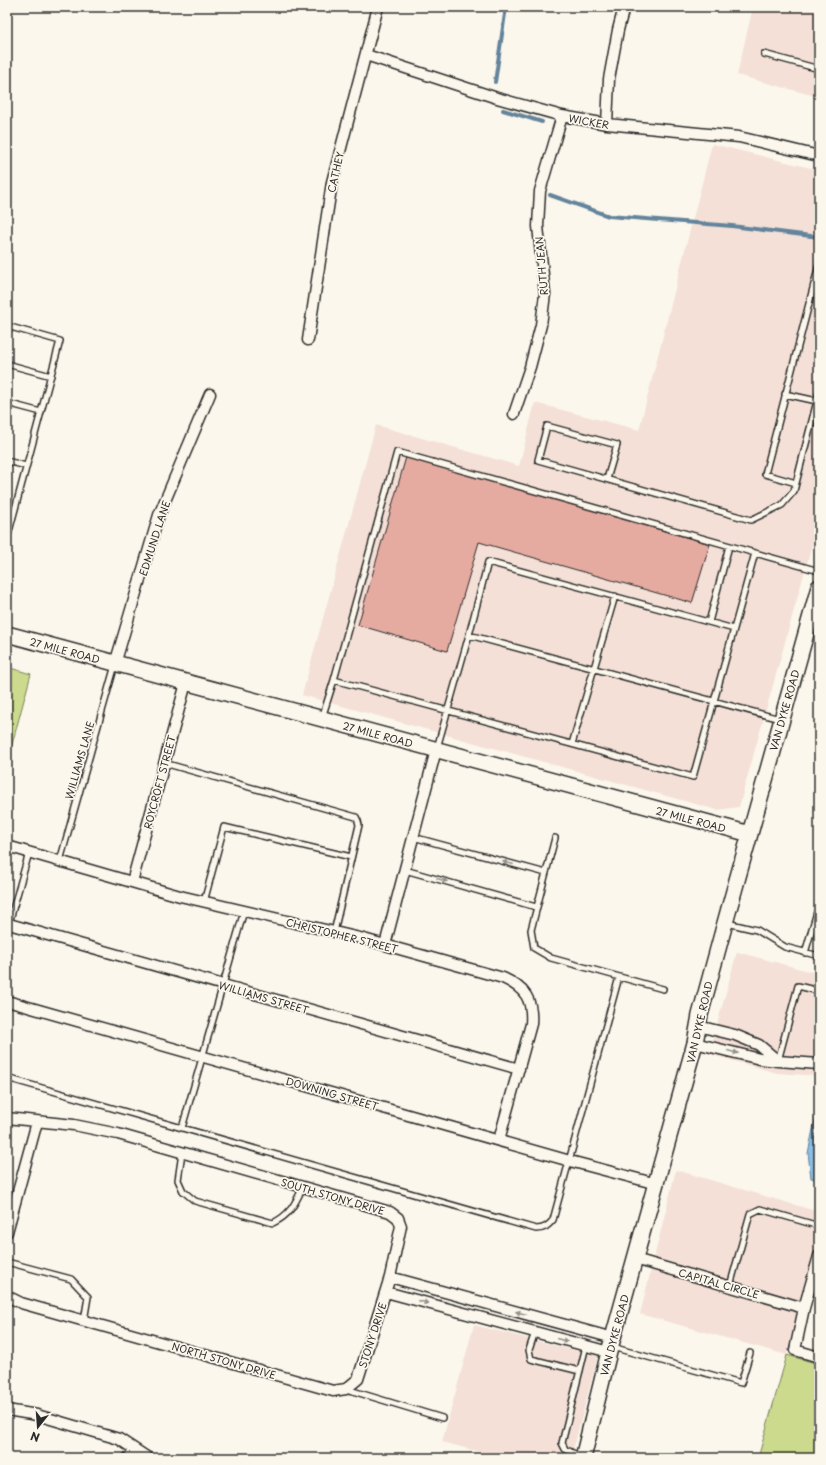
<svg xmlns="http://www.w3.org/2000/svg" width="826" height="1465" viewBox="0 0 826 1465" font-family="'Playpen Sans',sans-serif">
  <style>
    .built { fill: #f4e0d6 }
    .green { fill: #cbda8d; stroke: #7b825c }
    .water { fill: #89bfe7; stroke: #63849c }
    .lines { fill: none; stroke-linecap: round; stroke-linejoin: round }
    .stream { stroke: #63849c; stroke-width: 4 }
    .building { fill: #e5aba1; stroke: #2b2b2b }
    .lane-casing { stroke: #2b2b2b; stroke-width: 8 }
    .street-casing { stroke: #2b2b2b; stroke-width: 13 }
    .secondary-casing { stroke: #2b2b2b; stroke-width: 18 }
    .lane { stroke: #fbf7ec; stroke-width: 5 }
    .street { stroke: #fbf7ec; stroke-width: 10 }
    .secondary { stroke: #fbf7ec; stroke-width: 15 }
    .oneway { fill: #93918c }
    .labels { text-anchor: middle; dominant-baseline: central; stroke-width: 3.5; stroke-linejoin: round; paint-order: stroke }
    .street-label { font-size: 10px; fill: #2b2b2b; stroke: #fbf7ec }
  </style>
  <rect width="100%" height="100%" fill="#fbf7ec"/>
  <filter id="ink" filterUnits="userSpaceOnUse"><feTurbulence type="fractalNoise" baseFrequency=".025" numOctaves="2"/><feDisplacementMap in="SourceGraphic" scale="8" xChannelSelector="R" yChannelSelector="G"/><feConvolveMatrix kernelMatrix="1 2 1 2 8 2 1 2 1" color-interpolation-filters="sRGB"/></filter>
  <g filter="url(#ink)">
    <!-- built -->
    <path class="built" d="M753,7H819V97L737,75Z
      M712,144L819,170V520L739,807L717,810L302,695L376,425L519,466L535,403L639,430Z
      M737,952L819,974V1076L777,1073L709,1054Z
      M676,1170L819,1212V1234L787,1355L640,1314Z
      M474,1325L598,1356L571,1458H504L442,1442Z"/>
    <!-- green -->
    <path class="green" d="M7,667L31,674L7,763Z
      M787,1355L819,1364V1458H758Z"/>
    <!-- water -->
    <path class="water" d="M818,1106L819,1107V1180L811,1178L808,1153Z"/>
    <g class="lines">
      <!-- stream -->
      <path class="stream" d="M495,82L506,7
        M503,110L542,122
        M550,195L609,216L732,226L819,237"/>
    </g>
    <!-- building -->
    <path class="building" d="M406,457L710,544L692,603L479,542L447,651L358,625Z"/>
    <g class="lines">
      <!-- lane casing -->
      <g class="lane-casing">
        <path id="lane" d="M764,54L819,69
          M7,326L60,341L7,539
          M7,364L51,376
          M785,394L817,401L819,393
          M7,403L41,412
          M397,452L755,553L693,777L334,680Z
          M7,461L26,466
          M607,479L617,445L547,426L538,460L751,520L782,505L794,491L817,401L819,402
          M796,483L765,474L819,265
          M755,553L819,571
          M709,622L729,546
          M469,635L488,562L734,629
          M322,718L334,680
          M572,744L615,596
          M437,748L469,635L780,719
          M164,763L356,817L358,821L359,825L334,932
          M413,837L546,873
          M555,838L531,930L534,948L551,958L663,989
          M60,861L115,665
          M405,870L536,907
          M204,902L224,827L351,857
          M727,923L757,930L785,947L819,956
          M7,930L29,853
          M805,953L819,905
          M778,1061L798,986L819,991
          M7,1078L536,1229C544,1229 548,1226 553,1220L619,977
          M182,1128L244,911
          M182,1153L178,1180L183,1191L195,1201L273,1223C290,1215 295,1204 303,1187
          M7,1262L71,1279L88,1297L84,1321
          M730,1286L750,1214L760,1209L819,1226
          M535,1332L529,1350L531,1359L580,1371
          M612,1347L741,1383L750,1353
          M346,1389L442,1418
          M581,1457L565,1449L562,1443L586,1346"/>
      </g>
      <!-- street casing -->
      <g class="street-casing">
        <path id="street" d="M366,55L497,98L562,116L607,124L739,137L819,156
          M607,124L609,79L618,30L624,7
          M308,340L332,182L378,7
          M514,414L530,367L541,325L545,294L538,226L540,191L562,116
          M115,664L159,515L210,394
          M7,846L180,896L360,938L503,978C525,988 533,999 531,1024L499,1140
          M132,882L186,683
          M9,924L519,1069
          M385,945L436,750
          M7,1001L570,1161L657,1184
          M695,1043L760,1059L778,1061L759,1045L735,1035L698,1026
          M778,1061L819,1064
          M7,1118L74,1125L118,1134L390,1212L398,1218L401,1226L390,1277L358,1379L346,1389L333,1391L21,1303L7,1296
          M7,1232L37,1122
          M819,1256L804,1308L795,1350L819,1357
          M635,1259L804,1308
          M390,1277L613,1338
          M386,1292L609,1352
          M7,1410L37,1415L119,1439L148,1458
          M128,1458L136,1450"/>
      </g>
      <!-- secondary casing -->
      <g class="secondary-casing">
        <path id="secondary" d="M7,634L750,834
          M583,1458L609,1352L695,1043L700,1015L725,923L819,587"/>
      </g>
      <!-- lane -->
      <use href="#lane" class="lane"/>
      <!-- street -->
      <use href="#street" class="street"/>
      <!-- secondary -->
      <use href="#secondary" class="secondary"/>
    </g>
    <!-- one-way arrows -->
    <defs><path id="oneway-solid" d="M-6-.8H1V-3.2L6.5 0L1 3.2V.8H-6Z"/></defs>
    <g class="oneway">
      <use href="#oneway-solid" transform="translate(508 863) rotate(-165)"/>
      <use href="#oneway-solid" transform="translate(442 880) rotate(16)"/>
      <use href="#oneway-solid" transform="translate(733 1052) rotate(14)"/>
      <use href="#oneway-solid" transform="translate(423 1302) rotate(15)"/>
      <use href="#oneway-solid" transform="translate(521 1313) rotate(-165)"/>
      <use href="#oneway-solid" transform="translate(562 1340) rotate(15)"/>
    </g>
  </g>
  <g class="labels">
    <!-- street labels -->
    <g class="street-label">
      <text transform="translate(589 121) rotate(10)">WICKER</text>
      <text transform="translate(335 172) rotate(-77)">CATHEY</text>
      <text transform="translate(541 266) rotate(-95)">RUTH JEAN</text>
      <text transform="translate(154 538) rotate(-72)">EDMUND LANE</text>
      <text transform="translate(65 650) rotate(15)">27 MILE ROAD</text>
      <text transform="translate(784 710) rotate(-74)">VAN DYKE ROAD</text>
      <text transform="translate(378 734) rotate(15)">27 MILE ROAD</text>
      <text transform="translate(79 760) rotate(-74)">WILLIAMS LANE</text>
      <text transform="translate(159 782) rotate(-75)">ROYCROFT STREET</text>
      <text transform="translate(691 819) rotate(15)">27 MILE ROAD</text>
      <text transform="translate(342 935) rotate(14)">CHRISTOPHER STREET</text>
      <text transform="translate(264 997) rotate(16)">WILLIAMS STREET</text>
      <text transform="translate(699 1022) rotate(-77)">VAN DYKE ROAD</text>
      <text transform="translate(332 1093) rotate(16)">DOWNING STREET</text>
      <text transform="translate(333 1196) rotate(16)">SOUTH STONY DRIVE</text>
      <text transform="translate(719 1283) rotate(16)">CAPITAL CIRCLE</text>
      <text transform="translate(372 1335) rotate(-72)">STONY DRIVE</text>
      <text transform="translate(614 1335) rotate(-75)">VAN DYKE ROAD</text>
      <text transform="translate(224 1360) rotate(16)">NORTH STONY DRIVE</text>
    </g>
  </g>
  <!-- margin -->
  <rect width="826" height="1465" fill="none" stroke="#fbf7ec" stroke-width="24"/>
  <rect x="12" y="12" width="802" height="1441" fill="none" stroke="#2b2b2b" stroke-width="1.5" filter="url(#ink)"/>
  <!-- north arrow -->
  <g transform="translate(38 1427) rotate(197)" stroke="#fbf7ec" stroke-width="3" paint-order="stroke">
  <path d="M0-3L7 15L0 10L-7 15Z" fill="#2b2b2b"/>
  <text y="-6" font-size="11" font-weight="bold" text-anchor="middle" fill="#2b2b2b">N</text>
  </g>
</svg>
